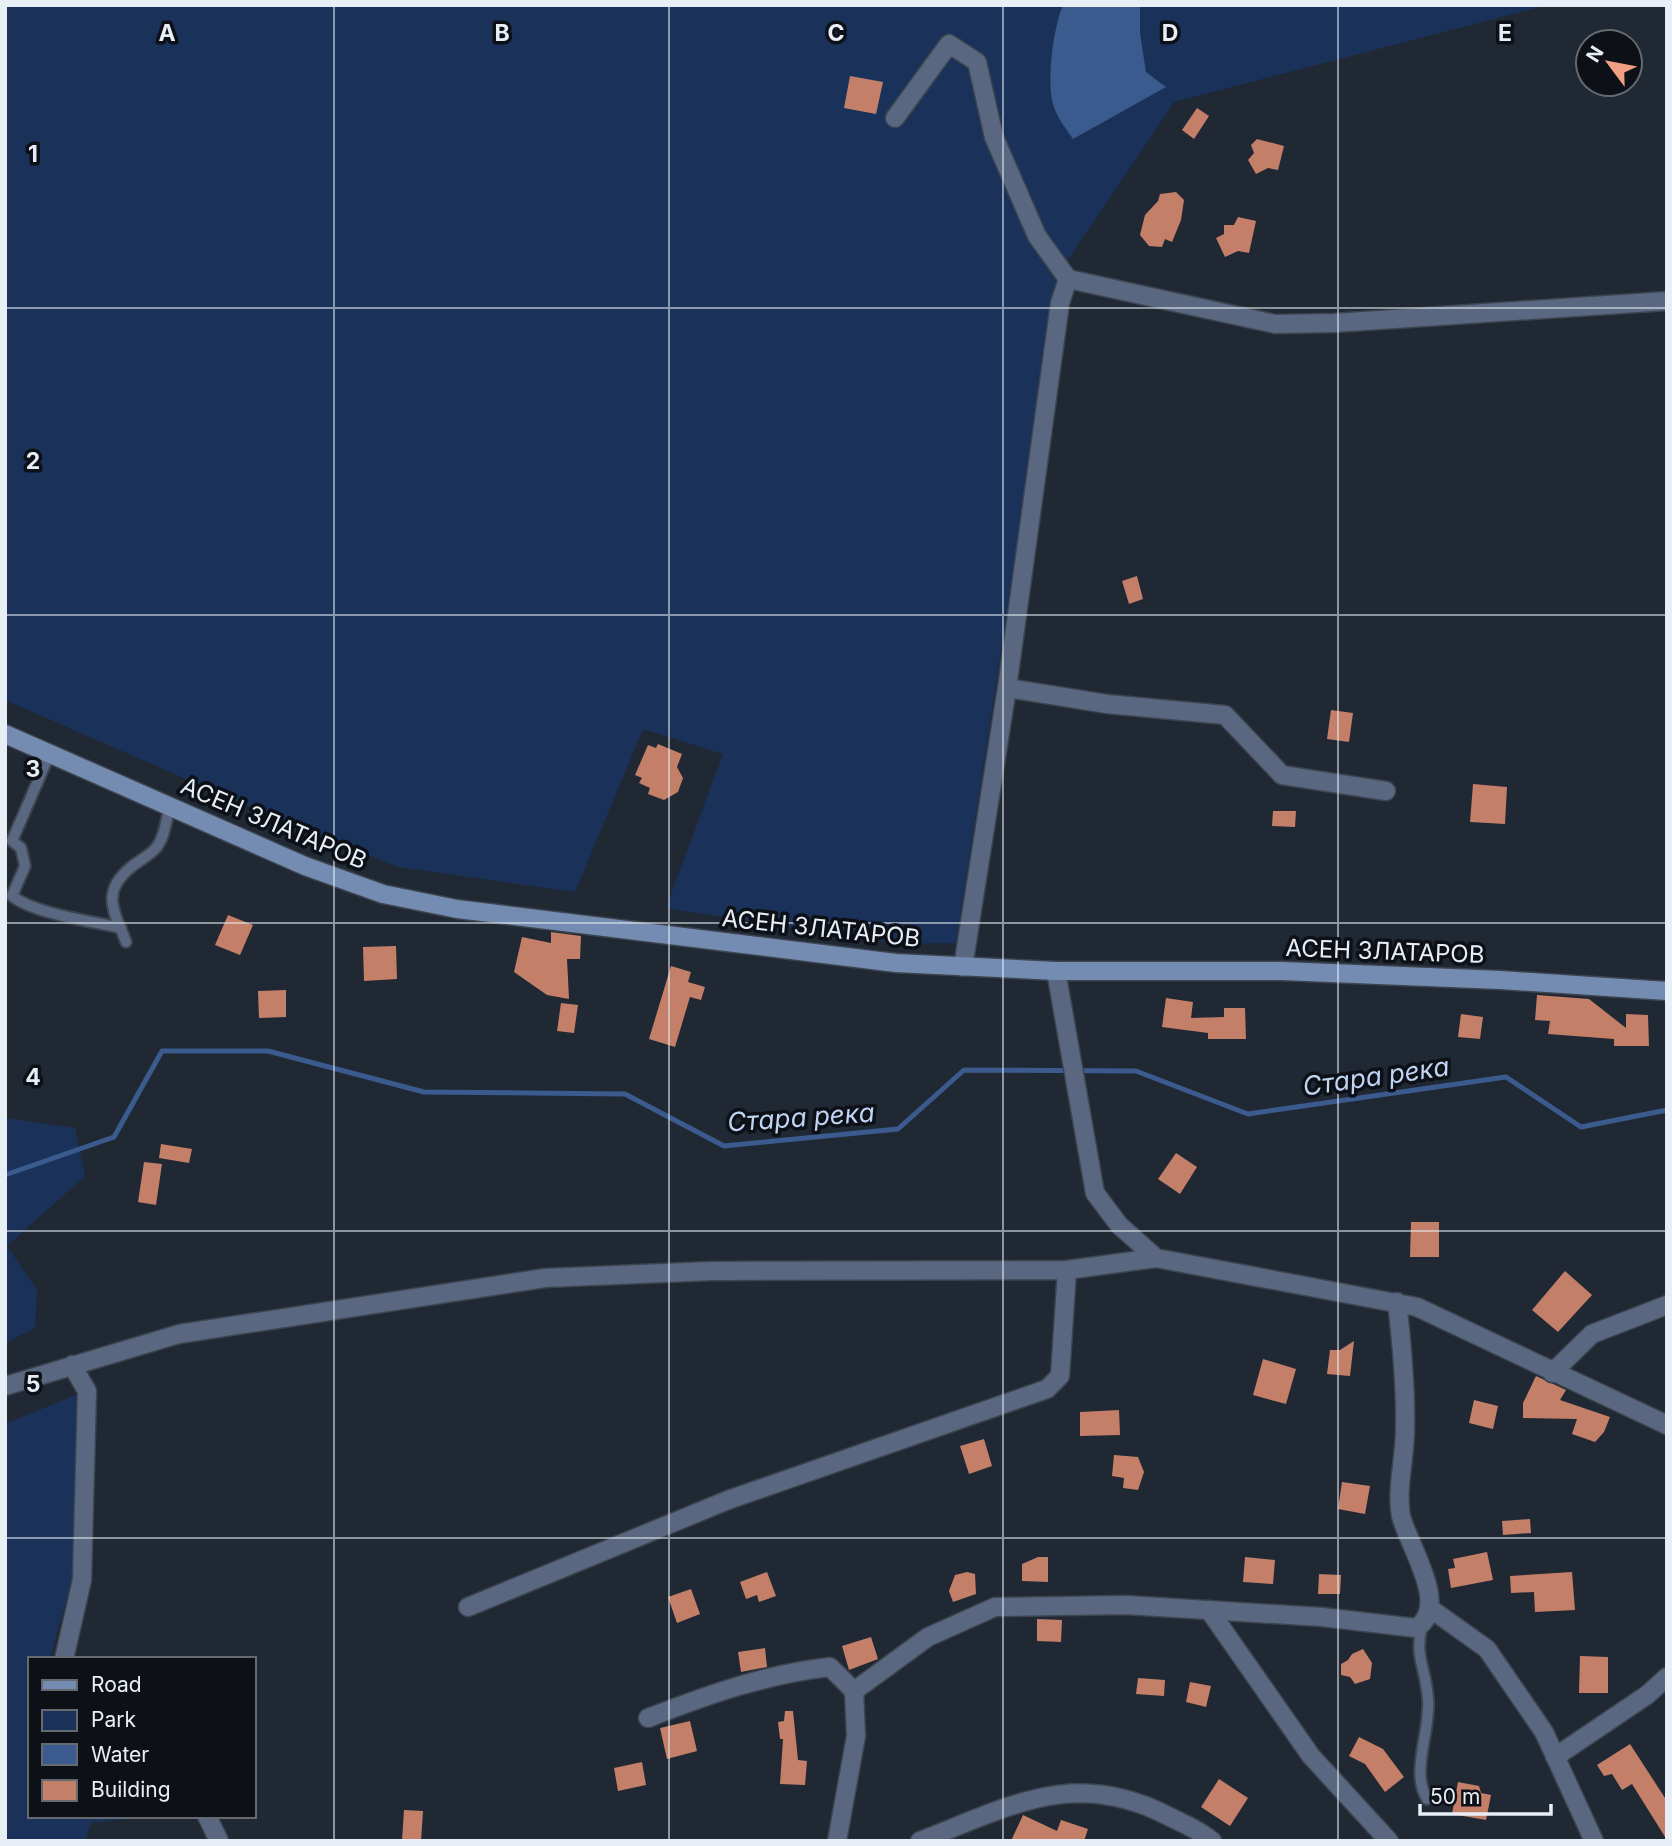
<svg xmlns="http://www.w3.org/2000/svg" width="1672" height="1846" viewBox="0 0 1672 1846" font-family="Inter,sans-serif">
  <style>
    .green { fill: #1a325a }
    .water { fill: #3b5b8f }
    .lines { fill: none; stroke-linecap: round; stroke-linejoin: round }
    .stream { stroke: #3b5b8f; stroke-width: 5 }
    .building { fill: #c47f68 }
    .lane-casing { stroke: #3c444f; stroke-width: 14 }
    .street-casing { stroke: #3c444f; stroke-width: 21 }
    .secondary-casing { stroke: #3c444f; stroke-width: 21 }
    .lane { stroke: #596880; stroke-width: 10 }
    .street { stroke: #596880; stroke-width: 18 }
    .secondary { stroke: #758cb2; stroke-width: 18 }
    .grid { fill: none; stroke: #e8eef6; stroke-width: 2; stroke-opacity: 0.55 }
    .labels { text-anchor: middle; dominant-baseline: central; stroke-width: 7; stroke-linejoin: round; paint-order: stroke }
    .street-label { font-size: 24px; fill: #e8eef6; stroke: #0d1016 }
    .water-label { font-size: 26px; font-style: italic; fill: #c0d4f4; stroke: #0d1016 }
    .grid-label { font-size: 23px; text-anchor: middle; font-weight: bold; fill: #e8eef6; stroke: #0d1016; stroke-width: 7; stroke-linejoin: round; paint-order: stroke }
  </style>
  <rect width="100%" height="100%" fill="#202834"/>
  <!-- green -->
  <path class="green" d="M5,5H1063C1053,28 1045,87 1055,110C1059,120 1068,130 1073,139L1165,87L1146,72L1140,33V5H1548L1174,102L1059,273L956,943L901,944L666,908L723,754L643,729L575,892L399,867L319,837L5,700Z
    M5,1118L75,1128L85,1176L7,1246L37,1290L35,1328L5,1343Z
    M78,1394L74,1571L50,1659H30V1816H153L91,1823L85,1841H5V1424Z"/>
  <!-- water -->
  <path class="water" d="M1063,5H1140V33L1146,72L1166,87L1073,139C1067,130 1059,120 1055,110C1045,87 1053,28 1063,5Z"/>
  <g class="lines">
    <!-- stream -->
    <path class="stream" d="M5,1175L114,1137L162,1051H268L424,1092L625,1094L724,1146L898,1129L964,1070L1136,1071L1248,1114L1506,1077L1581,1127L1667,1110"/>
  </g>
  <!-- building -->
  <path class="building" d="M850,76L883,82L876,114L844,108Z
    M1197,108L1209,116L1194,139L1182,130Z
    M1257,139L1284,146L1278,170L1268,168L1256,174L1248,160L1254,153L1251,145Z
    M1176,192L1184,200L1181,220L1172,242L1165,239L1162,247L1149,246L1140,235L1145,215L1158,201L1160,194Z
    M1238,217L1256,221L1249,253L1238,251L1225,257L1216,238L1224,234V225H1234Z
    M1137,576L1143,599L1129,604L1122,581Z
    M1331,710L1353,713L1349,742L1327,739Z
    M658,744L682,754L677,767L683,778L678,792L664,800L648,794L650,788L639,783L642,778L635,775L648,745L656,748Z
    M1473,784L1507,787L1505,824L1470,822Z
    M1273,811H1296L1295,827L1272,826Z
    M228,915L253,925L240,955L215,945Z
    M551,932L581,936L580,959H567L569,999L547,995L514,972L522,937L551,943Z
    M396,946L397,979L364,981L363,947Z
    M671,966L691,972L688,982L705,987L701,1000L690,997L675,1047L649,1039Z
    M286,990V1017L259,1018L258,991Z
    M1537,995L1589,999L1626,1028V1014L1648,1015L1649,1046H1614V1039L1548,1034L1550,1021L1535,1020Z
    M1166,998L1193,1002L1191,1018L1224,1017V1008H1245L1246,1039H1208V1033L1162,1027Z
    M561,1003L578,1005L574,1033L557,1031Z
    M1461,1014L1483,1017L1480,1039L1458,1037Z
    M161,1144L192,1149L189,1163L159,1158Z
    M1176,1153L1197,1167L1180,1194L1158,1179Z
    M144,1162L162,1164L156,1205L138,1202Z
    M1411,1222H1439V1257H1410Z
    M1565,1271L1592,1295L1558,1332L1532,1310Z
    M1354,1341L1350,1376L1327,1374L1330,1350H1340Z
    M1263,1359L1296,1369L1286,1404L1253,1395Z
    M1536,1376L1566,1390L1560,1400L1610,1417L1604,1432L1595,1442L1572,1434L1577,1419L1523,1418V1403Z
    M1474,1400L1498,1406L1493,1429L1469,1423Z
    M1119,1410L1120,1435L1080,1436V1412Z
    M984,1439L992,1466L969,1474L960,1446Z
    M1114,1455L1138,1457L1144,1472L1138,1490L1123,1488L1124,1478L1112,1476Z
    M1342,1482L1370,1486L1365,1514L1338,1509Z
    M1530,1519L1531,1533L1503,1535L1502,1521Z
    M1487,1552L1493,1580L1451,1588L1448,1569L1455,1568L1453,1559Z
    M1038,1557H1048V1582L1022,1581V1564Z
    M1245,1557L1275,1560L1273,1584L1243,1582Z
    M767,1572L776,1596L759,1602L757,1595L746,1599L740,1582Z
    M967,1572L975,1574L976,1594L953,1602L949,1591L955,1575Z
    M1572,1572L1575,1610L1535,1612L1534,1592L1511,1593L1510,1576Z
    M1319,1574L1341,1575L1340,1594H1318Z
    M691,1589L700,1614L677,1623L668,1597Z
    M1037,1619L1062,1620L1061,1642L1037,1641Z
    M871,1637L878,1659L849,1670L842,1646Z
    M765,1648L767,1667L741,1672L738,1652Z
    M1363,1649L1372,1663L1370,1679L1355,1684L1350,1677L1341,1675V1664L1348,1660L1352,1654Z
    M1580,1656L1608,1657V1693H1579Z
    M1138,1678L1165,1680L1164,1696L1136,1694Z
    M1190,1682L1211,1686L1206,1707L1186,1702Z
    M785,1711H793L798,1760L807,1761L805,1785L780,1784L783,1739H780L778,1722L784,1721Z
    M690,1721L697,1751L667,1759L660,1728Z
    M1359,1737L1383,1749L1404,1777L1385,1792L1365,1764L1349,1756Z
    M1630,1744L1667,1801V1840L1632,1784L1622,1790L1612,1774L1604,1776L1597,1765Z
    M642,1762L646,1785L618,1791L614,1768Z
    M1219,1779L1248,1798L1230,1826L1201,1807Z
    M1458,1782L1479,1786L1481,1793L1491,1795L1486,1820L1452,1814Z
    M404,1810L423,1811L421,1841H402Z
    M1023,1815L1057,1831L1061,1820L1088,1829L1084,1841H1011Z"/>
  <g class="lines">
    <!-- lane casing -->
    <g class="lane-casing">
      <path id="lane" d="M50,753L12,841L21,848L25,866L12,896C35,914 91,921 121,928
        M126,942C116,914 99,894 130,868C138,861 149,856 156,848C165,837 166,820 170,806
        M1422,1625C1414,1657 1426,1668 1428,1699C1431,1731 1410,1771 1427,1799"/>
    </g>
    <!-- street casing -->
    <g class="street-casing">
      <path id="street" d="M895,118L949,44L977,62L994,137L1037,236L1068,279L1275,324L1334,323L1667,301
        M1007,688L1107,704L1225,715L1282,775L1386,791
        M963,967L1007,688L1060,303L1068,279
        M1056,971L1095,1193L1119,1225L1156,1258L1417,1307L1667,1425
        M1552,1373L1592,1334L1667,1305
        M5,1386L179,1334L545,1278L712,1271L1067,1270L1156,1258
        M468,1607L728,1500L1047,1389L1060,1376L1067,1270
        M1431,1609L1487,1649L1544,1732L1594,1841
        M1209,1610L1311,1756L1389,1841
        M64,1659L82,1580L87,1391L72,1365
        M854,1691L928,1637L995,1607L1126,1605L1322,1617L1416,1628C1451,1607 1408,1545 1401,1516C1396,1489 1405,1458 1405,1430C1406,1387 1402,1345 1397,1302
        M648,1718C707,1695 766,1674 830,1667L854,1691L856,1736L837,1841
        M1555,1757L1647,1695L1667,1677
        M207,1816L219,1841
        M920,1841C1011,1806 1075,1767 1170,1817C1184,1824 1200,1830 1212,1841"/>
    </g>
    <!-- secondary casing -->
    <g class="secondary-casing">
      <path id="secondary" d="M5,734L305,866L383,894L457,909L896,963L1056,971H1282L1500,980L1667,991"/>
    </g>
    <!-- lane -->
    <use href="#lane" class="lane"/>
    <!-- street -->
    <use href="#street" class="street"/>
    <!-- secondary -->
    <use href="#secondary" class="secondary"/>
  </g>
  <!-- grid -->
  <path class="grid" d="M334,5V1841M669,5V1841M1003,5V1841M1338,5V1841M5,308H1667M5,615H1667M5,923H1667M5,1231H1667M5,1538H1667"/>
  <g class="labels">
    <!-- street labels -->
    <g class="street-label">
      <text transform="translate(274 823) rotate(23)">АСЕН ЗЛАТАРОВ</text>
      <text transform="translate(821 928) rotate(6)">АСЕН ЗЛАТАРОВ</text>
      <text transform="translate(1385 951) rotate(2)">АСЕН ЗЛАТАРОВ</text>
    </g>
    <!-- water labels -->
    <g class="water-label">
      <text transform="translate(1376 1076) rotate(-8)">Стара река</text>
      <text transform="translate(801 1117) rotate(-4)">Стара река</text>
    </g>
  </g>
  <g class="grid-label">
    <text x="167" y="41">A</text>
    <text x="502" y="41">B</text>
    <text x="836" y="41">C</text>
    <text x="1170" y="41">D</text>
    <text x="1505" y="41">E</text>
    <text x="33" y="162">1</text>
    <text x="33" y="469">2</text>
    <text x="33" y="777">3</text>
    <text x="33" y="1085">4</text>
    <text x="33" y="1392">5</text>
  </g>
  <!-- border -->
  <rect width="1672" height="1846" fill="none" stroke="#e8eef6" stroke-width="14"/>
  <!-- legend -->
  <rect x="28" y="1657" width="228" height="161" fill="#0d1016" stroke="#656970" stroke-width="2"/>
  <rect x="42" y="1680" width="35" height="10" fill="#758cb2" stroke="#656970" stroke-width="2"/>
  <text x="91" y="1692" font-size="21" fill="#e8eef6">Road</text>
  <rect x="42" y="1710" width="35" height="21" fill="#1a325a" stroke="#656970" stroke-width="2"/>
  <text x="91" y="1727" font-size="21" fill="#e8eef6">Park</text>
  <rect x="42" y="1744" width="35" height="21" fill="#3b5b8f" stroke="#656970" stroke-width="2"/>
  <text x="91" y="1762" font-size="21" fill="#e8eef6">Water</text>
  <rect x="42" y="1780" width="35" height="21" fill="#c47f68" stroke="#656970" stroke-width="2"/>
  <text x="91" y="1797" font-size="21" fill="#e8eef6">Building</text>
  <!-- north arrow -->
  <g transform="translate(1609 63) rotate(302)"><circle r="33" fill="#0d1016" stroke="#656970" stroke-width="2"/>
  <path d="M0-5L12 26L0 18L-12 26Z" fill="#f39f83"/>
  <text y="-10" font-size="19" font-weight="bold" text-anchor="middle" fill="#e8eef6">N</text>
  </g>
  <!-- scale -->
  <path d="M1420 1804v10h131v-10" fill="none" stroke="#e8eef6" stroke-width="3.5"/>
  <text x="1430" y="1804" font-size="21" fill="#e8eef6" stroke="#0d1016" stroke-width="5" paint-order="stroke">50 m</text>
</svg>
